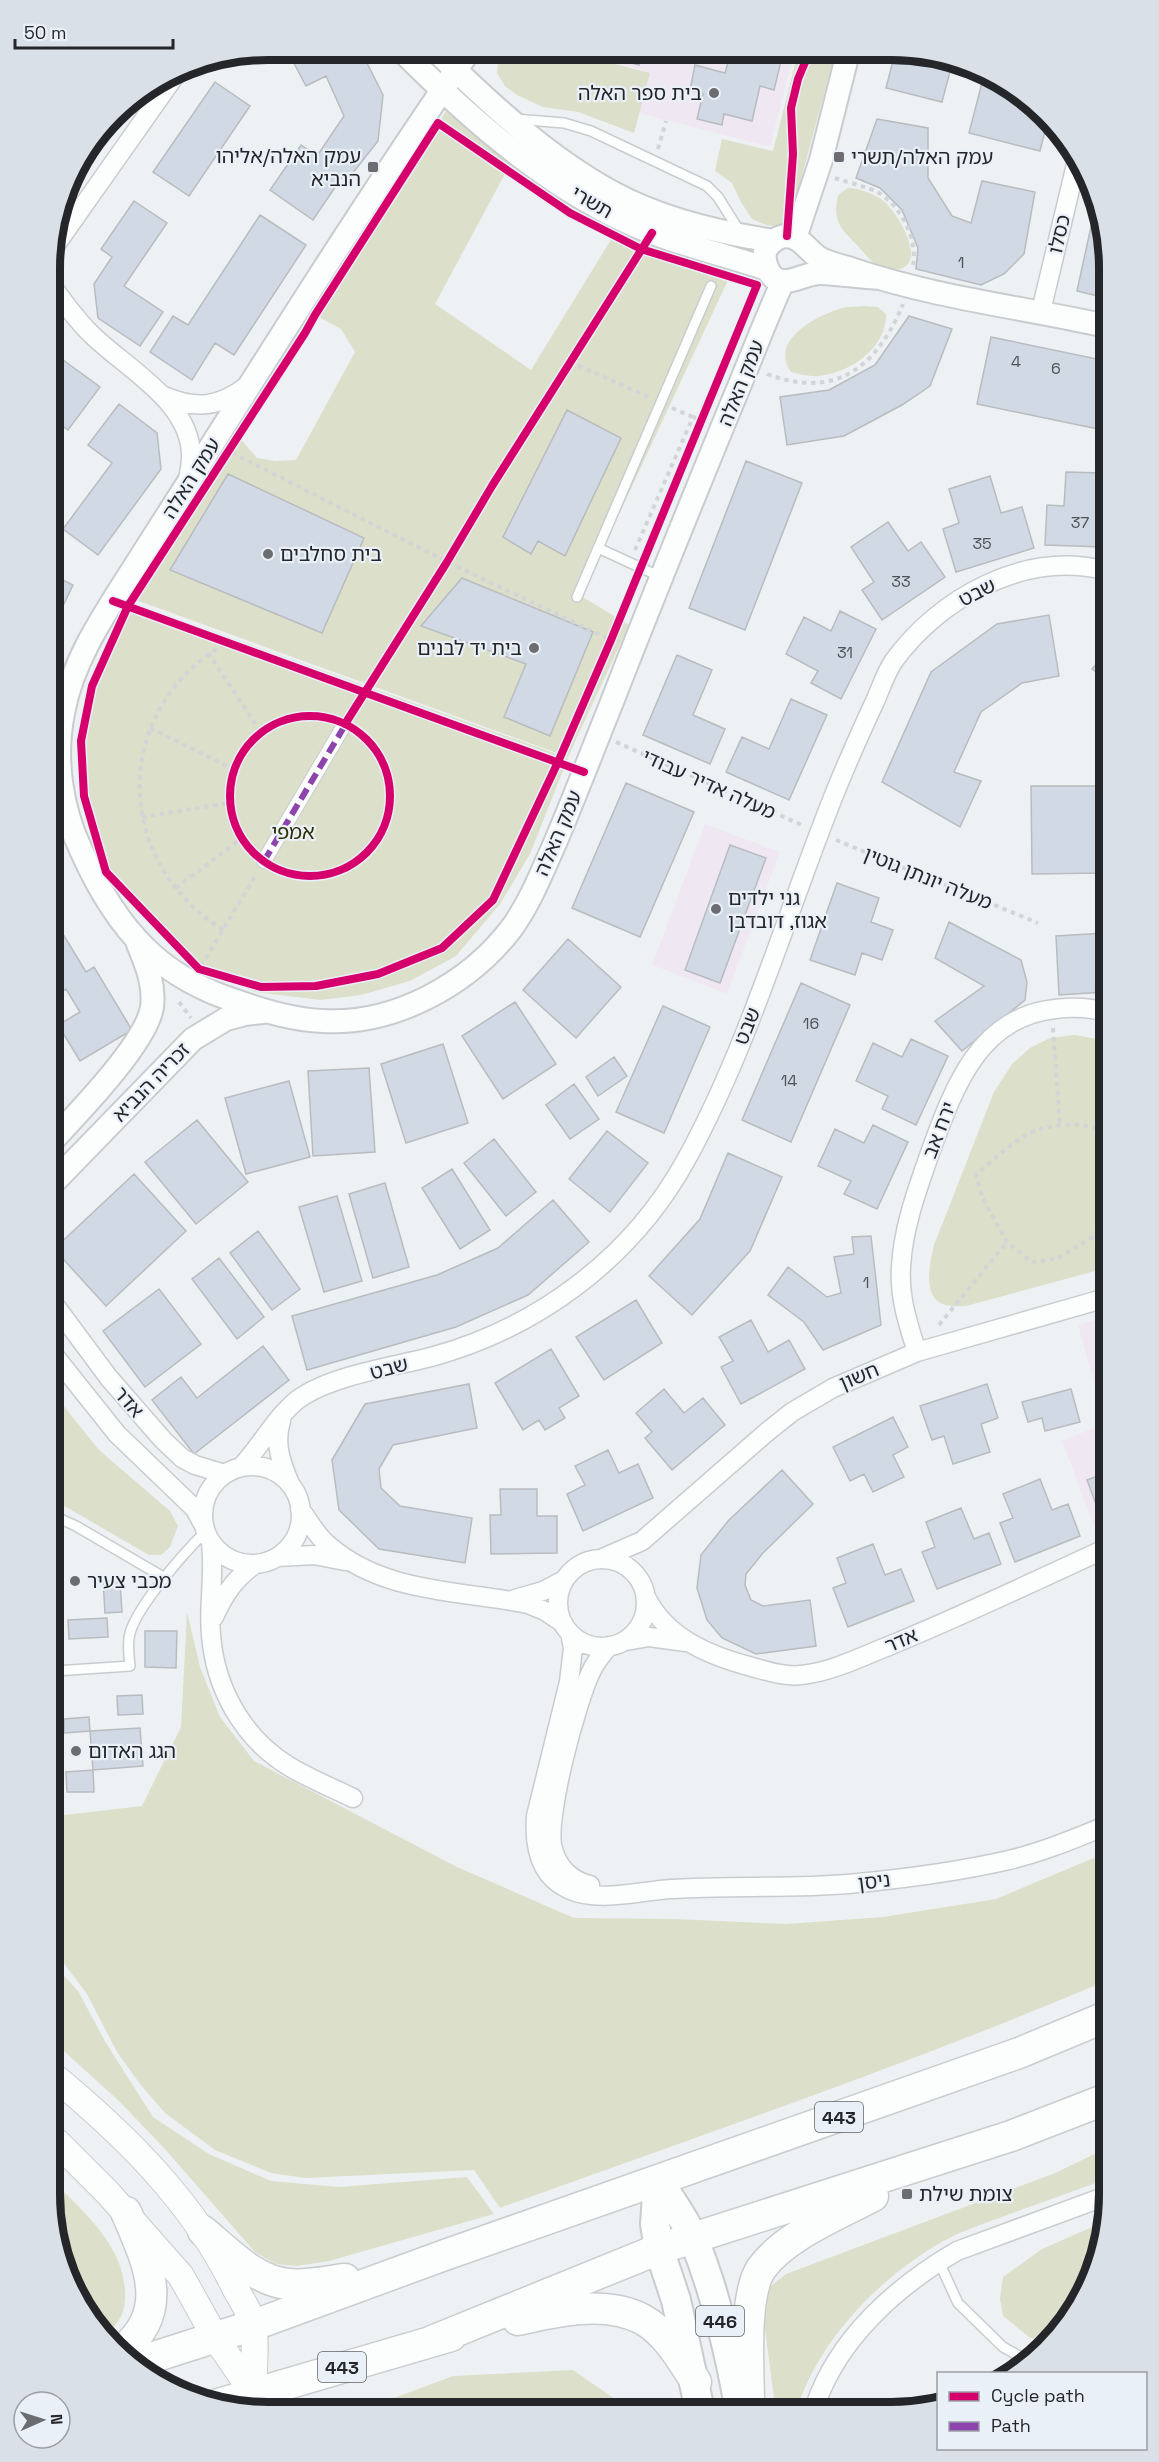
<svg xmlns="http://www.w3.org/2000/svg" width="1159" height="2462" viewBox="0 0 1159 2462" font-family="'Space Grotesk','Noto Sans Hebrew',sans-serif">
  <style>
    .education { fill: #efe8f3 }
    .green { fill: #dcdfca }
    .building { fill: #d0d9e4; stroke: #b9bcbf; stroke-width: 1.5 }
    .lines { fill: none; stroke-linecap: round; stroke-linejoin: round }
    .service-casing { stroke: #c9ccce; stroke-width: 12 }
    .pedestrian-casing { stroke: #c9ccce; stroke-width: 16 }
    .minor-casing { stroke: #c9ccce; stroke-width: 21 }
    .tertiary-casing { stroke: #c9ccce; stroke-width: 26 }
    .secondary-casing { stroke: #c9ccce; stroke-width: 28 }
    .primary-casing { stroke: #c9ccce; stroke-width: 32 }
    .trunk-casing { stroke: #c9ccce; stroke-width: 33 }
    .path { stroke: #d3d4d5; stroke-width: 4; stroke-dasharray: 4.5 4.5; stroke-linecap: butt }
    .service { stroke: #fcfdfd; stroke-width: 9 }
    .pedestrian { stroke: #fcfdfd; stroke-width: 14 }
    .minor { stroke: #fcfdfd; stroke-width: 18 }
    .tertiary { stroke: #fcfdfd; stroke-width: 22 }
    .secondary { stroke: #fcfdfd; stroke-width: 26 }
    .primary { stroke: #fcfdfd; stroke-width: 28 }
    .trunk { stroke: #fcfdfd; stroke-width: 30 }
    .quiet { stroke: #8e44ad; stroke-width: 6; stroke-dasharray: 12 6; stroke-linecap: butt }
    .cycleway-casing { stroke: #eaf0f8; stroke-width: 11 }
    .cycleway { stroke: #d6006c; stroke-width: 8 }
    .poi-dot { fill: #6b6d70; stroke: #eaf0f8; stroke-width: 2 }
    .labels { text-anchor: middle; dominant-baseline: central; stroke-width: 4.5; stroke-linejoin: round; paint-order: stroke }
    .number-label { font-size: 16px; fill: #4f5358 }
    .shield { fill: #eaf0f8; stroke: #5f6367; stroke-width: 1.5 }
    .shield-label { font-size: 18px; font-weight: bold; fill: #242629 }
    .poi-label { font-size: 20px; fill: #242629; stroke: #eaf0f8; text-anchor: start }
    .street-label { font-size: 20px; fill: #242629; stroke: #eaf0f8 }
    .park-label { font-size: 20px; fill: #2c2d00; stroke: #eaf0f8 }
    .rim { fill: none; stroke: #242629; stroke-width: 8 }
  </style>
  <rect width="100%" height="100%" fill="#eef1f4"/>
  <!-- education -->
  <path class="education" d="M580,51L794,53L770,147L639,113L650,73Z
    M705,824L780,852L727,994L652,965Z
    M1106,1316L1107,1518L1093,1524L1062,1441L1105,1423L1078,1325Z"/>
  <!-- green -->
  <path class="green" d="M505,51H565L650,73L634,133L578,112L543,107L517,95L505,86L497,73L498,61Z
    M798,53H835L797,194L782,227L766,225L752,219L741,202L732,183L715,171L722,139L773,151Z
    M453,100L513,159L435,304L531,370L623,220L735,265L581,596L629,625L568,757L136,600L237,435L257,458L275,461L296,460L355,352L341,329L315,315Z
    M848,188C860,188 877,195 886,203C898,215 927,261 900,269C893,271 888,273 882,269C872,264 863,251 855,243C838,226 833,219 838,195Z
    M865,306L878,307L886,314C887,348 850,373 819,376C811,377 800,374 791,372C770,342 811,319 836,310C845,306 855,307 865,306Z
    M131,602L568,758L530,854L500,904L456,956L410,981L361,995L321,1000L255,992L210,975L175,951L139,912L106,866L84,805L81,738L98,665Z
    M1074,1035L1105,1040L1106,1268L966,1306C960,1306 952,1307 946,1305C921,1299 930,1262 934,1245L994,1092L1012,1064L1030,1048L1050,1038Z
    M54,1394L99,1450L170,1511L178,1526L170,1547L161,1555H149L54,1500Z
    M187,1612L200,1667L220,1717L254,1761L457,1867L574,1918L675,1919L786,1924L883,1917L996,1899L1108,1852V1980C909,2065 703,2134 500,2208L474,2170L305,2178L271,2173L215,2150L165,2113L140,2084L117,2052L87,1994L56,1953V1816L142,1806L181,1727Z
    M56,1967L78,1991L106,2043L153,2117L209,2154L271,2181L339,2187L467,2177L494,2214L329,2261L297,2266L276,2264L255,2252L164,2148L119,2101L56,2044Z
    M1109,2147V2178C1076,2190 1043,2202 1010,2214C985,2223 958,2232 935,2246C876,2282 820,2340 798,2406H775L762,2306L767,2289L786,2274L1055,2173Z
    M57,2185C89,2217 128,2251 125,2301C124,2316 116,2327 104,2334L79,2304L57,2251Z
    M1106,2221L1093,2277L1064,2327L1047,2343L1029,2337L1003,2316L1000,2299L1003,2277L1042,2249Z
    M573,2370L625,2406L367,2408L453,2376Z"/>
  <!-- building -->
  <path class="building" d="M287,50H348L354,60L363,55L383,95L378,141L349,178L344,174L313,220L270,190L301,145L317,156L344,116L326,76L306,86Z
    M589,51L642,52L639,65Z
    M731,52L783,53L774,90L760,86L752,121L724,114L722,125L697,119L703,94L690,90L695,65L725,73Z
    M895,53L933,54L953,60L942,102L886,88Z
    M985,71L1035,104L1048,119L1040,151L969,133Z
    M215,82L250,106L189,196L153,172Z
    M877,119L928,128V178L952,216L971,223L982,181L1035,192L1024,254L1004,274L981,285L916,269L918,248L902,210L880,188L856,178Z
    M134,201L167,223L124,286L163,312L140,346L98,318L94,284L112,257L101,249Z
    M260,215L306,245L234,355L215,343L192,380L150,352L173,316L188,325Z
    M1092,222L1102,225V297L1077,291Z
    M909,316L952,329L930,386L902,405L844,436L787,445L780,397L829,390L875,365Z
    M991,337L1102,360L1103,430L977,404Z
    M59,357L100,387L68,430L51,417L50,358Z
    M119,404L157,433L161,469L98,555L63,529L112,463L88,445Z
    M567,410L621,438L565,556L538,541L531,554L503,537Z
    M746,461L802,483L745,630L689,608Z
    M1066,472L1103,473V547L1045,545L1047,505L1064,506Z
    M228,474L364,538L322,633L170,570Z
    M990,476L1001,513L1022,507L1034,548L956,572L943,529L959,523L949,489Z
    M888,522L908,551L921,542L945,577L882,620L862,590L874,582L851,547Z
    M51,574L73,585L51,631Z
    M462,578L593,632L550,736L504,717L526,664L421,626Z
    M840,611L876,629L841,699L811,683L818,671L786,654L804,617L831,631Z
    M1049,615L1059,676L1022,683L981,712L954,772L981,781L960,827L882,782L931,672L997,624Z
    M677,655L712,670L693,715L725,729L710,764L643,735Z
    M1104,656V678L1092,669Z
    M791,699L827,715L789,800L726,772L742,737L769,749Z
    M626,783L694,812L640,937L572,908Z
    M1031,786H1104V873L1032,874Z
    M730,845L766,858L720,983L685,970Z
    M837,883L879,898L871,922L893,930L882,960L862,953L855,975L810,960Z
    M52,916L86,972L94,967L132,1030L80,1061L58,1025L80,1012L66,989L53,997Z
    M949,922L1021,960L1027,982L1025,1000L962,1051L935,1021L984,986L935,958Z
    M1105,933V992L1059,995L1056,936Z
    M568,939L621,987L576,1038L523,990Z
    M801,983L850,1005L791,1142L742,1120Z
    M515,1002L556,1064L503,1099L462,1036Z
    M663,1006L710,1027L664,1133L616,1112Z
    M911,1039L948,1056L916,1125L882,1109L888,1096L856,1081L873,1043L902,1057Z
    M443,1044L468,1123L406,1143L381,1064Z
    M614,1057L627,1076L598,1096L586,1077Z
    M369,1068L375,1152L313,1156L308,1071Z
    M289,1081L310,1157L246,1174L225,1098Z
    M574,1084L599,1119L570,1139L546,1105Z
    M197,1120L248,1182L196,1224L145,1162Z
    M873,1125L908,1142L877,1209L844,1194L851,1181L818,1166L835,1129L864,1143Z
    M607,1131L648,1163L610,1212L569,1179Z
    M494,1139L536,1192L506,1216L464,1163Z
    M728,1153L782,1177L750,1251L692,1315L649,1276L700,1219Z
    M452,1169L490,1230L460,1249L422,1188Z
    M134,1174L186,1231L106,1306L54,1249Z
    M385,1183L409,1267L373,1278L349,1194Z
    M337,1196L362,1281L324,1292L299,1207Z
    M553,1200L589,1242L528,1295L456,1327L307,1370L292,1316L437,1275L498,1248Z
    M258,1231L300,1289L272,1310L230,1253Z
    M871,1236L881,1325L823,1350L804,1322L768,1295L788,1267L827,1297L841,1293L834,1257L854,1254L852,1237Z
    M219,1258L264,1317L237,1339L192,1279Z
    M159,1289L201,1344L145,1387L103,1331Z
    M636,1300L662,1343L604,1380L576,1337Z
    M751,1320L768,1352L789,1340L805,1369L741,1404L721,1367L733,1361L719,1337Z
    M263,1346L289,1380L194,1454L152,1400L181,1377L197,1398Z
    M551,1349L579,1396L559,1408L565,1418L545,1430L539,1420L523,1430L495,1383Z
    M469,1384L477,1428L393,1445L379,1469L381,1488L400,1506L472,1518L465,1563L379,1549L339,1510L332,1460L365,1404Z
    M987,1384L998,1418L981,1424L990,1452L953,1464L944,1436L932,1440L920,1406Z
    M664,1389L684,1413L703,1398L725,1425L672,1470L645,1438L652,1432L636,1413Z
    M1071,1389L1080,1422L1045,1431L1042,1418L1028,1422L1022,1402Z
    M893,1417L908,1447L893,1455L904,1477L873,1492L864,1474L850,1481L833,1447Z
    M608,1450L619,1473L638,1464L653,1498L583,1531L567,1494L585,1485L575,1466Z
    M1106,1462L1107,1503L1097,1507L1087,1480L1103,1474L1100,1464Z
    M782,1470L813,1504L763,1553L746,1574L745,1585L751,1600L763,1606L810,1600L816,1646L756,1654L722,1638L707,1620L697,1588L701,1555L728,1521Z
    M1040,1479L1052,1510L1068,1504L1080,1536L1015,1562L1000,1523L1013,1518L1003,1494Z
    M500,1489H537V1516H557V1553L491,1554L490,1515H501Z
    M961,1508L974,1539L989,1533L1001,1564L937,1589L922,1552L935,1547L926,1522Z
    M873,1544L885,1575L901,1569L914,1601L848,1627L833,1588L846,1583L837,1558Z
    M120,1580L122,1612L105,1613L103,1581Z
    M107,1618L108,1637L69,1639L68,1620Z
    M145,1631H177L176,1668L145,1667Z
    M142,1695L143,1714L118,1715L117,1696Z
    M89,1717L90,1731L64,1733V1719Z
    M140,1728L143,1766L93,1770L90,1731Z
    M93,1770L94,1792H67L66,1772Z"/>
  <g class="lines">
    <!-- service casing -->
    <g class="service-casing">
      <path id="service" d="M515,119L564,123L591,131L707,186L718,197L740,232
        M598,548L661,577
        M577,597L711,286
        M54,1516L76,1526L165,1578
        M55,1671L130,1666C129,1655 127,1644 130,1633C138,1605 184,1553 205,1532
        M939,2262L958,2303L1003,2347L1028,2361"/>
    </g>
    <!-- pedestrian casing -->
    <g class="pedestrian-casing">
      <path id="pedestrian" d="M264,861L345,724"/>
    </g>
    <!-- minor casing -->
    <g class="minor-casing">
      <path id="minor" d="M50,253L179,70
        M50,283C62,300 75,318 90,333C125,368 192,402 191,457C191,465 189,473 188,480
        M1041,311L1078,156
        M164,396C197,410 219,407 247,386
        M54,1304L109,1378L163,1440L182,1458L195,1465L225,1474
        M917,1352C908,1324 899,1297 901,1267C903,1228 917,1190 930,1153C953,1090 978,1017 1055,1009C1072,1007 1089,1007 1105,1012
        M54,1355L117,1434L195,1509L203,1524
        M281,1421C274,1444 281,1462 290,1484
        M203 1515a49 49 0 1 1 98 0a49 49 0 1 1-98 0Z
        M241,1467C260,1447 281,1409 303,1396C336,1375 392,1367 431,1357C538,1328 632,1258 686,1160C751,1042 787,910 838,785C850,756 863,727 876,699C881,687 886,673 893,662C939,598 1024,551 1103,570
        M300,1509C309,1521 317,1536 328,1545C384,1594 460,1590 528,1604L545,1611L563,1623
        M211,1543C215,1574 208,1604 211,1635C215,1687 242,1737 287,1765C307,1778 331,1787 353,1798
        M277,1557L314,1555L345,1561
        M603,1558L642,1541L767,1432L792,1412L833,1388L917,1352L1106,1298
        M558 1603a44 44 0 1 1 88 0a44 44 0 1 1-88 0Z
        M646,1597C666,1638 710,1656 752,1667C767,1671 785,1677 801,1675C832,1672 863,1656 891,1645C964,1615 1035,1581 1107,1548
        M515,1599L543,1591L564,1580
        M214,1617C224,1595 234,1579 254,1565
        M570,1633L573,1648L569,1682L536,1816C534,1844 538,1875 568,1889C598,1903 640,1891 671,1889C730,1885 789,1889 848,1884C902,1879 957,1872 1009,1860C1043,1852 1076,1838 1108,1825
        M626,1641L649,1637L686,1642
        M590,1885C572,1881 558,1868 553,1849C544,1821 577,1700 591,1672C595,1662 602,1654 609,1646
        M815,2406C838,2338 897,2286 957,2251L1109,2195"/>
    </g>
    <!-- tertiary casing -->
    <g class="tertiary-casing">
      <path id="tertiary" d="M401,50C467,116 540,181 625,221C670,243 720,253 767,269
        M436,51C489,103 547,157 613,193C661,219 720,233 774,241
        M469,51C371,193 278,340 186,486C167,516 147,547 128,577C101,619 72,663 63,713C54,759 61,808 81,850C97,886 118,922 146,949C171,974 206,992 239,1002C267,1012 294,1020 323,1021C394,1025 468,985 511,929C530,903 542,872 555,843C575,796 593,749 612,702C651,601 692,501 733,401C750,361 765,321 783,281
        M795,238L821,160L848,53
        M880,278C860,277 840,274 821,273C803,272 780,294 768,270C765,264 764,259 765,252C768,245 774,239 781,237C798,232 807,250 819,258C829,264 843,266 854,270C934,297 1019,307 1102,325
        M53,1140C79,1112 147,1042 152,1007C155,984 146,964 138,944
        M53,1183L193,1039L226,1019L245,1014L263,1012"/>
    </g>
    <!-- secondary casing -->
    <g class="secondary-casing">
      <path id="secondary" d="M56,2078C127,2137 194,2203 235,2288C241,2299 250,2312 253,2324C257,2338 253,2377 253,2393
        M57,2142L108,2193L181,2276L215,2337L253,2393"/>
    </g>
    <!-- primary casing -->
    <g class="primary-casing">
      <path id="primary" d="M658,2180C670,2199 685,2219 694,2240C715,2292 729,2350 739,2406
        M658,2180L655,2224L659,2249L676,2300L699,2406"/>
    </g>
    <!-- trunk casing -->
    <g class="trunk-casing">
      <path id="trunk" d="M203,2231C227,2251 256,2282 289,2284C307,2286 328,2281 345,2279
        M518,2320C556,2311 605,2300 642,2319C666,2332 682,2360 696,2382
        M432,2341L659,2249L1011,2136L1109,2098
        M119,2353C173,2312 148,2263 126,2212
        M132,2364L254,2325L442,2256L1019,2053L1108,2016
        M215,2405L451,2336
        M749,2406C749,2372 743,2296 761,2269C784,2236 838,2215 873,2196"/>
    </g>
    <!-- path -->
    <path class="path" d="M658,149L666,121
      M835,178C849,183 866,186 879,193C901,206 918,240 913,265
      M570,362L649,397
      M767,374C836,400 877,367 903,304
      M672,408L693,417
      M232,453L456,566L615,642
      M635,550L693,417L702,420
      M208,653L261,732
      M150,728L235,770
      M616,742L804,826
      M142,817L229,803
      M836,840L1038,923
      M176,888L241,839
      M223,930C111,859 111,708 228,642
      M201,966L256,875
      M179,1002L191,1018
      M1053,1028L1060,1126
      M1105,1132C1084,1121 1049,1123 1028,1134C1010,1144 992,1161 976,1175L982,1197L1007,1242L1032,1262L1057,1259L1094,1236L1106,1215
      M939,1325L1007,1242"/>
    <!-- service -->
    <use href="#service" class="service"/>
    <!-- pedestrian -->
    <use href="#pedestrian" class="pedestrian"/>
    <!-- minor -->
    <use href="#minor" class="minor"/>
    <!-- tertiary -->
    <use href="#tertiary" class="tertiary"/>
    <!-- secondary -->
    <use href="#secondary" class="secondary"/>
    <!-- primary -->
    <use href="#primary" class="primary"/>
    <!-- trunk -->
    <use href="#trunk" class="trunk"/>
    <!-- quiet -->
    <path class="quiet" d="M264,861L347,722"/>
    <!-- cycleway casing -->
    <g class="cycleway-casing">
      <path id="cycleway" d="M438,123L570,213L641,249L757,285L611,640L558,762L493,900L442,948L378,974L316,986L261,987L199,969L106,872L84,796L81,741L92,686L128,606L305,333L315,315Z
        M787,236L793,154L791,108L798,79L809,53
        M113,601L584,772
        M230 796a80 80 0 1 1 160 0a80 80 0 1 1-160 0Z
        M345,724L447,562L492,486L652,233"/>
    </g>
    <!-- cycleway -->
    <use href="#cycleway" class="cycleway"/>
  </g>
  <!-- markers -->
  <g class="poi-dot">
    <circle cx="714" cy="93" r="6"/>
    <rect x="833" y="151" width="12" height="12" rx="3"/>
    <rect x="367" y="161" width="12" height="12" rx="3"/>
    <circle cx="268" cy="554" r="6"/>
    <circle cx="534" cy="648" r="6"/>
    <circle cx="716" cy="909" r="6"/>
    <circle cx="75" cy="1581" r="6"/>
    <circle cx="76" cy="1751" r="6"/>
    <rect x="901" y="2188" width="12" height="12" rx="3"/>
  </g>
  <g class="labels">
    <!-- number labels -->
    <g class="number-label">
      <text x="961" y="262">1</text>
      <text x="1016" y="361">4</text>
      <text x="1056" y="368">6</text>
      <text x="1080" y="522">37</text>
      <text x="982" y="543">35</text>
      <text x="901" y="581">33</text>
      <text x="845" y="652">31</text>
      <text x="811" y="1023">16</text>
      <text x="789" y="1080">14</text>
      <text x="866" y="1282">1</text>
    </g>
    <!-- shield labels -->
    <g class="shield">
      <rect x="815" y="2102" width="48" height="30" rx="4.5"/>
      <rect x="696" y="2306" width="48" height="30" rx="4.5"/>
      <rect x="318" y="2352" width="48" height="30" rx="4.5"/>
    </g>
    <g class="shield-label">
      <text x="839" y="2117">443</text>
      <text x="720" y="2321">446</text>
      <text x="342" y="2367">443</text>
    </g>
    <!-- poi labels -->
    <g class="poi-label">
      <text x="702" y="93" text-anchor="end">בית ספר האלה</text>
      <text x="361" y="156" text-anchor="end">עמק האלה/אליהו<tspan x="361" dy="23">הנביא</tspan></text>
      <text x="851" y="157">עמק האלה/תשרי</text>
      <text x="280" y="554">בית סחלבים</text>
      <text x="522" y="648" text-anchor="end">בית יד לבנים</text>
      <text x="728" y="898">גני ילדים<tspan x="728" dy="23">אגוז, דובדבן</tspan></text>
      <text x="87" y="1581">מכבי צעיר</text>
      <text x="88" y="1751">הגג האדום</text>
      <text x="919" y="2194">צומת שילת</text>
    </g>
    <!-- street labels -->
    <g class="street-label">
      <text transform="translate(592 202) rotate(30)">תשרי</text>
      <text transform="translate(1059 234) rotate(-77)">כסלו</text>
      <text transform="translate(741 383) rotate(-68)">עמק האלה</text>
      <text transform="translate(191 478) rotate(-58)">עמק האלה</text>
      <text transform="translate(977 592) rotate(-27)">שבט</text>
      <text transform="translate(709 784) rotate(24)">מעלה אדיר עבודי</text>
      <text transform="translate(558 833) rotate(-67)">עמק האלה</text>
      <text transform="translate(928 878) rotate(22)">מעלה יונתן גוטין</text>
      <text transform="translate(747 1026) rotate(-68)">שבט</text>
      <text transform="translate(151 1082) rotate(-46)">זכריה הנביא</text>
      <text transform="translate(939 1130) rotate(-69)">ירח אב</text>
      <text transform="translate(389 1368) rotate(-15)">שבט</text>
      <text transform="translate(859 1376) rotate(-23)">חשון</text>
      <text transform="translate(129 1402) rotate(49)">אדר</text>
      <text transform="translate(901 1640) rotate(-23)">אדר</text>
      <text transform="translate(874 1881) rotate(-7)">ניסן</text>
    </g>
    <!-- park labels -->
    <g class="park-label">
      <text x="293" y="832">אמפי</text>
    </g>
  </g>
  <!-- crop -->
  <path d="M0 0H1159V2462H0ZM268 60H891A208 208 0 0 1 1099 268V2194A208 208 0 0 1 891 2402H268A208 208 0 0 1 60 2194V268A208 208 0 0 1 268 60Z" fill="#dae0e7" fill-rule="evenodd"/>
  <path class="rim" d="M268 60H891A208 208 0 0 1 1099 268V2194A208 208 0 0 1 891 2402H268A208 208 0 0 1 60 2194V268A208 208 0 0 1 268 60Z"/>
  <!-- legend -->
  <rect x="937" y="2372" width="210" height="78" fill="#eaf0f8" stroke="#9b9fa5" stroke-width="1.5"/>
  <rect x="949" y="2392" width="30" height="9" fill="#d6006c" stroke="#9b9fa5" stroke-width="1.5"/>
  <text x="991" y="2402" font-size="18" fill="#242629">Cycle path</text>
  <rect x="949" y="2422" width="30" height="9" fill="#8e44ad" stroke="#9b9fa5" stroke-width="1.5"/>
  <text x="991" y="2432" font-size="18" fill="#242629">Path</text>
  <!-- north arrow -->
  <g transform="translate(42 2420) rotate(87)"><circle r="28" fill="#eaf0f8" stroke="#9b9fa5" stroke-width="1.5"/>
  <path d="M0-4.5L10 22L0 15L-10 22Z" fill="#6b6d70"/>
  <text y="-9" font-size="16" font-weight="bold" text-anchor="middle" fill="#242629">N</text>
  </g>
  <!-- scale -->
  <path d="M15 39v9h158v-9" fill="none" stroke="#242629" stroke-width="3"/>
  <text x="24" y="39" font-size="18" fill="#242629" stroke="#eaf0f8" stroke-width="4.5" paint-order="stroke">50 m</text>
</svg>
